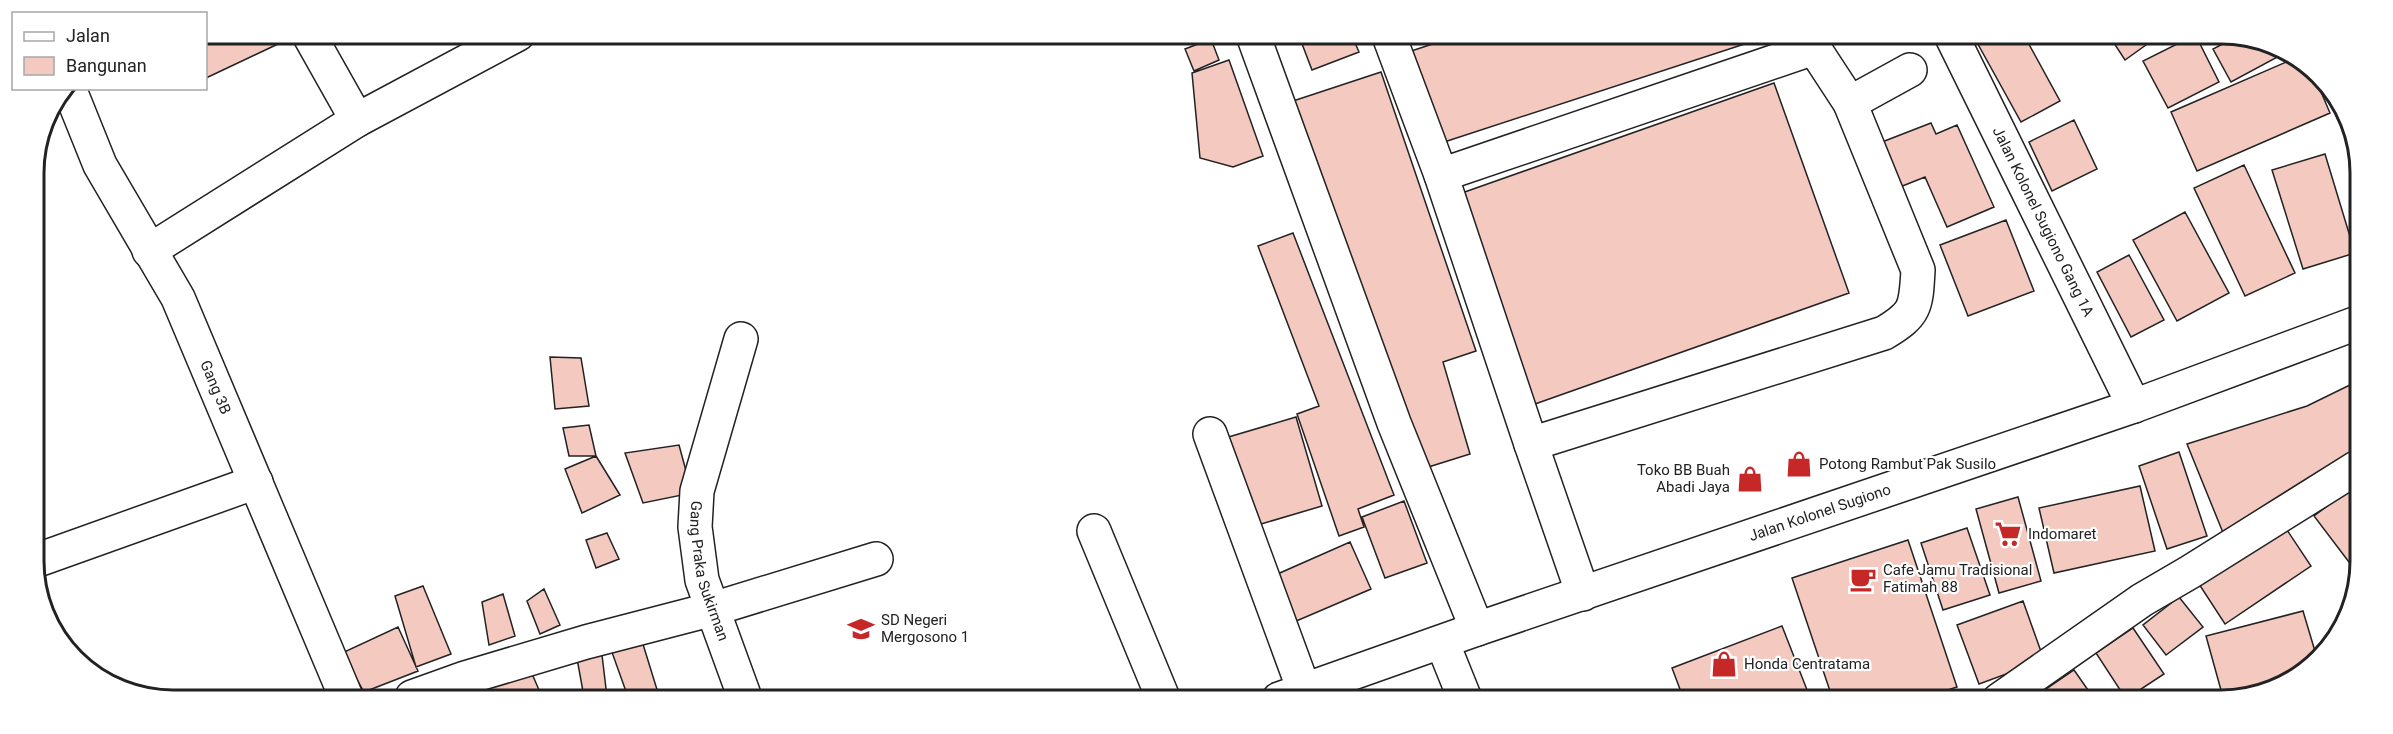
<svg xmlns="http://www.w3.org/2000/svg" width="2393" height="734" viewBox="0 0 2393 734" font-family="Roboto,sans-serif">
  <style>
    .building { fill: #f3c9c0; stroke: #222; stroke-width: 1.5 }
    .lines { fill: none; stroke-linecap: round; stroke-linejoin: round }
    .minor-casing { stroke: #222; stroke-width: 36 }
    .highway-casing { stroke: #222; stroke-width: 36 }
    .path { stroke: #646464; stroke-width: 4; stroke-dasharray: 4.5 3; stroke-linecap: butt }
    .minor { stroke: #fff; stroke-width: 33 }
    .highway { stroke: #fff; stroke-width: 33 }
    .labels { text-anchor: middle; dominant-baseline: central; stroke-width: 4.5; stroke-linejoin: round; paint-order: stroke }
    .street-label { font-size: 15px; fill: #222; stroke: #fff }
    .poi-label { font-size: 15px; fill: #222; stroke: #fff; text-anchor: start }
    .rim { fill: none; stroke: #222; stroke-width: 3 }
  </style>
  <rect width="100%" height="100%" fill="#fff"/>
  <!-- building -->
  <path class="building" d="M206,33H276L280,43L206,78Z
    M1299,36H1352L1359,52L1312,70Z
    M1457,36L1766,37L1432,146L1399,55Z
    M1974,37H2025L2060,101L2021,122Z
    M2110,37H2157L2125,60Z
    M2189,38H2197L2219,82L2168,108L2143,61Z
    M2234,38H2256L2283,54L2231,82L2213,49Z
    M1211,39L1219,60L1194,71L1185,49Z
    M1229,60L1263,156L1233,167L1200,158L1192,73Z
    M2291,60L2313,73L2330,113L2197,171L2171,112Z
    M1381,72L1476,351L1443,362L1470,454L1422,469L1290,102Z
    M1774,83L1849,293L1535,404L1459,194Z
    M2074,120L2097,169L2052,191L2029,142Z
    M1931,123L1936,134L1957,125L1994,207L1947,227L1925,177L1900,187L1882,142Z
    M2325,154L2355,253L2303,269L2272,170Z
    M2244,165L2295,273L2245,296L2194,188Z
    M2185,212L2229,293L2177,321L2133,240Z
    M2006,220L2034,291L1968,316L1940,245Z
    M1293,233L1394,495L1358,509L1364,527L1339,536L1297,414L1319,406L1258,246Z
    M2129,255L2164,320L2131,337L2097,272Z
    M550,357L581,358L589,406L555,409Z
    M2356,382V462L2228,545L2187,444L2307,406Z
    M1296,417L1322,506L1251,527L1225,438Z
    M589,425L596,456H569L563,428Z
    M679,445L692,493L643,503L625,453Z
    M2179,452L2207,536L2167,549L2139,466Z
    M596,456L620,495L582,513L565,469Z
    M2356,484L2355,570L2314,516Z
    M2140,486L2155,551L2054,573L2039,508Z
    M2018,497L2041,581L1999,593L1976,509Z
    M1404,501L1427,563L1385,578L1362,517Z
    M2283,524L2311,566L2225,624L2197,581Z
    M1967,528L1990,595L1943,610L1921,543Z
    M607,533L619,559L596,568L586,540Z
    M1908,540L1957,687L1917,700H1833L1792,578Z
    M1350,542L1371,589L1294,622L1273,576Z
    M423,586L451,654L416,667L395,596Z
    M544,589L560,625L540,634L527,601Z
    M503,594L515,636L489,645L482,602Z
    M2179,597L2203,627L2166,655L2143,625Z
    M2023,601L2044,660L1979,684L1957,625Z
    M2303,611L2317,658L2312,667L2224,701L2206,636Z
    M1782,626L1811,700H1684L1672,668Z
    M398,627L418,671L364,692L342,653Z
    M2133,628L2164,674L2126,699L2096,653Z
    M642,641L659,696L628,697L609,644Z
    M576,653L602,655L607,697H584Z
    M530,669L542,697H479L476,691Z
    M2074,670L2095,700H2030Z"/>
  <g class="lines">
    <!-- minor casing -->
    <g class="minor-casing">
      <g id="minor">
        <path d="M308,33L357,120L518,34"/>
        <path d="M1253,35L1394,423L1477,629"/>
        <path d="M1389,36L1441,175L1531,444"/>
        <path id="s1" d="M1952,37L2134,406"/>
        <path id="s2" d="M69,88L100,165L178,298L346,697"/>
        <path d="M1850,103L1910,70"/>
        <path d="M1441,175L1814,48"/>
        <path d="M149,251L357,120"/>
        <path id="s3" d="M741,339L697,491L695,527L702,580L745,698"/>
        <path d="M1210,434L1304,690"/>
        <path d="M1094,531L1163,698"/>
        <path d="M35,561L256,482"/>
        <path d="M1583,594L1531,444L1884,333C1916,314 1916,307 1918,270L1850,103L1814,48L1811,37"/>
        <path d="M1442,642L1465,699"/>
        <path d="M412,697L465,678L586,642L713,609L876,559"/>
        <path d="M1999,700L2142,600L2190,572L2356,468"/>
      </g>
    </g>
    <!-- highway casing -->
    <g class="highway-casing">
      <g id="highway">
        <path id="s4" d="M1279,699L1477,629L2134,406L2357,323"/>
      </g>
    </g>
    <!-- path -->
    <path class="path" d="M1204,35L1220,41"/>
    <!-- minor -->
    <use href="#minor" class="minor"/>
    <!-- highway -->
    <use href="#highway" class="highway"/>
  </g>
  <!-- icons -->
  <defs>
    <g id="shop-bare" transform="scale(2.07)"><path d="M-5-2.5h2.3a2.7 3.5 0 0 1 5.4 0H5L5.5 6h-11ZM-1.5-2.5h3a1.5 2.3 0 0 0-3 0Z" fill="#c62828" stroke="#fff" stroke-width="2.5" paint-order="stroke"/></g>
    <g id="supermarket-bare" transform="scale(2.07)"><path d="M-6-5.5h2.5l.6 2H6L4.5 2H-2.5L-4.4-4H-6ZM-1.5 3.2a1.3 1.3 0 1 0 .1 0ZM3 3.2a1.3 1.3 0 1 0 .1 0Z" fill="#c62828" stroke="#fff" stroke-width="2.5" paint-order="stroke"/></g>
    <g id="cafe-bare" transform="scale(2.07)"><path d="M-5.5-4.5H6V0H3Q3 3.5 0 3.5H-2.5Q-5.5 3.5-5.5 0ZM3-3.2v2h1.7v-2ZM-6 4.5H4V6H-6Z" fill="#c62828" stroke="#fff" stroke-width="2.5" paint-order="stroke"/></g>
    <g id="school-bare" transform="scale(2.07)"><path d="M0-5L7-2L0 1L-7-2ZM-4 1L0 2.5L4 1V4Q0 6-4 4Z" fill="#c62828" stroke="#fff" stroke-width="2.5" paint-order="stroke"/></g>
  </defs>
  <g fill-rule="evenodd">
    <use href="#shop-bare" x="1799" y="464"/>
    <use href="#shop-bare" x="1750" y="479"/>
    <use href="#supermarket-bare" x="2008" y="534"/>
    <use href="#cafe-bare" x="1863" y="579"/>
    <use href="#school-bare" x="861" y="629"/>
    <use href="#shop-bare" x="1724" y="664"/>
  </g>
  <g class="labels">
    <!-- street labels -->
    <g class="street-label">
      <text stroke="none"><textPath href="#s1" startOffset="206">Jalan Kolonel Sugiono Gang 1A</textPath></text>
      <text stroke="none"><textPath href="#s2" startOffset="334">Gang 3B</textPath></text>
      <text stroke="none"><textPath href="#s4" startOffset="572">Jalan Kolonel Sugiono</textPath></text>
      <text stroke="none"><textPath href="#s3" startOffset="240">Gang Praka Sukirman</textPath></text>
    </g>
    <!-- poi labels -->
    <g class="poi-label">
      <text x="1819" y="464">Potong Rambut Pak Susilo</text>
      <text x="1730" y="470" text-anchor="end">Toko BB Buah<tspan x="1730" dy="17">Abadi Jaya</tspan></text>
      <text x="2028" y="534">Indomaret</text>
      <text x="1883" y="570">Cafe Jamu Tradisional<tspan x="1883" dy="17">Fatimah 88</tspan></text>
      <text x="881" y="620">SD Negeri<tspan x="881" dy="17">Mergosono 1</tspan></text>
      <text x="1744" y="664">Honda Centratama</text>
    </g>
  </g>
  <!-- crop -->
  <path d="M0 0H2393V734H0ZM173 44H2221A129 129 0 0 1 2350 173V561A129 129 0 0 1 2221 690H173A129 129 0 0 1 44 561V173A129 129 0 0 1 173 44Z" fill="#fff" fill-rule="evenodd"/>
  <path class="rim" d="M173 44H2221A129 129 0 0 1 2350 173V561A129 129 0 0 1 2221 690H173A129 129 0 0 1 44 561V173A129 129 0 0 1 173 44Z"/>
  <!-- legend -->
  <rect x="12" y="12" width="195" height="78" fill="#ffffff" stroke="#a7a7a7" stroke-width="1.5"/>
  <rect x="24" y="32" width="30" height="9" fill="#ffffff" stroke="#a7a7a7" stroke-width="1.5"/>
  <text x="66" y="42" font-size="18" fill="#222222">Jalan</text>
  <rect x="24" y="57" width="30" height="18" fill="#f3c9c0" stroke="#a7a7a7" stroke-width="1.5"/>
  <text x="66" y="72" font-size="18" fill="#222222">Bangunan</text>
</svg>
